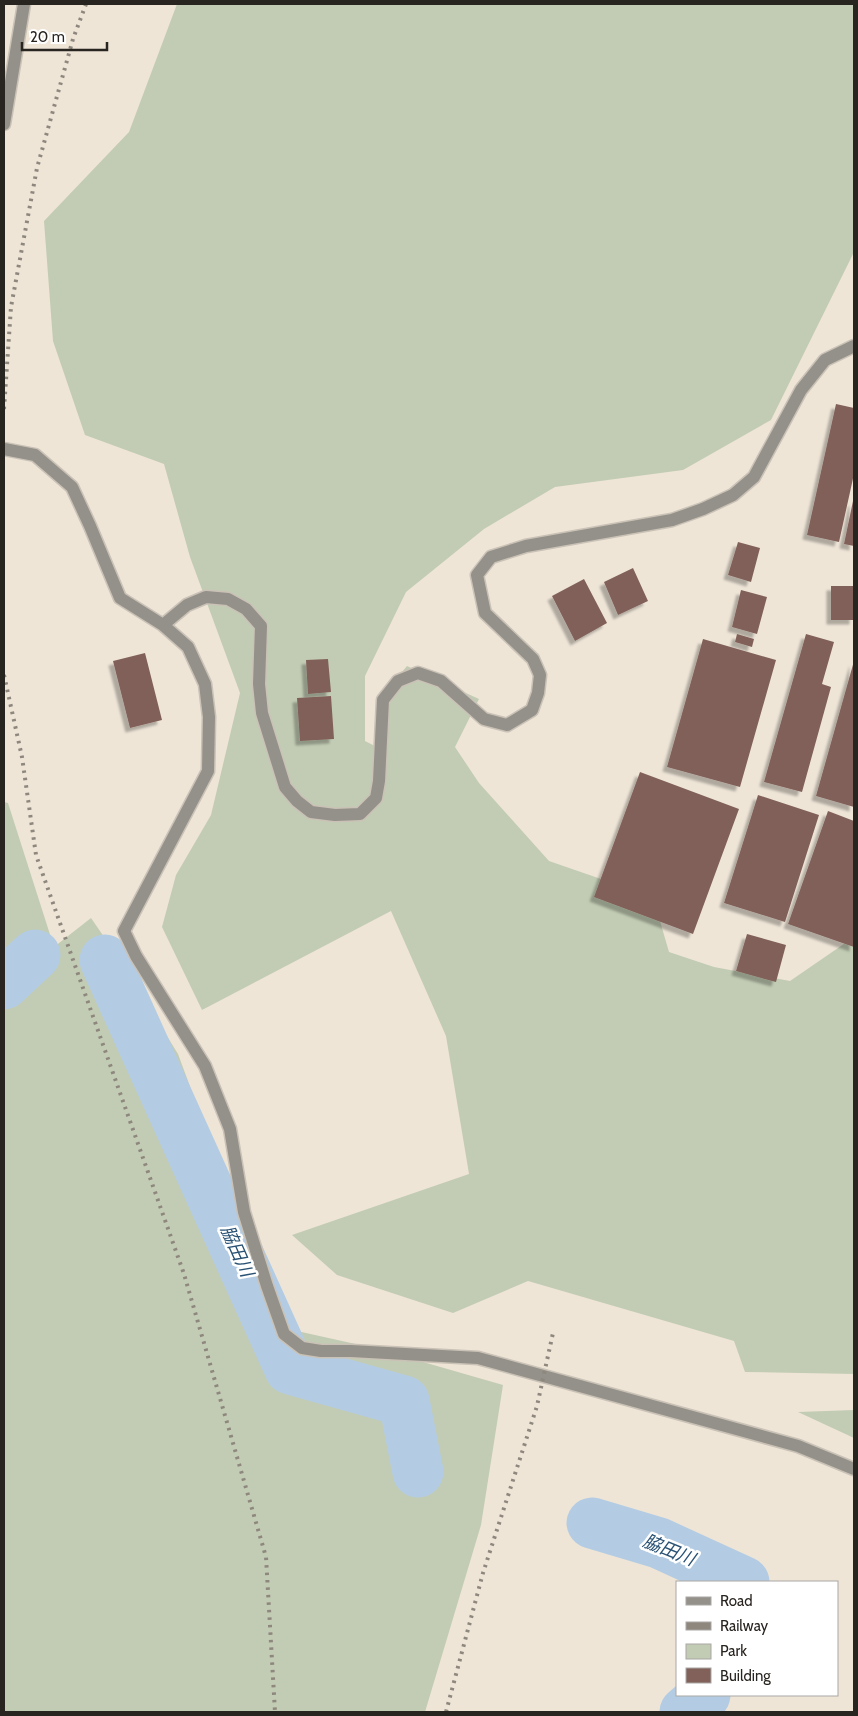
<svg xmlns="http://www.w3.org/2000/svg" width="858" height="1716" viewBox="0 0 858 1716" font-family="Cabin,'Noto Sans JP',sans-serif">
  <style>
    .green { fill: #c2ccb4 }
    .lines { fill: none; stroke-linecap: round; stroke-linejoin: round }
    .river { stroke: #b3cce3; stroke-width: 51 }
    .building { fill: #81615a; filter: url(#shadow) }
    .minor-casing { stroke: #cac2b6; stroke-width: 15 }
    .minor { stroke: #94918a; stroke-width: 12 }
    .rail { stroke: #8e877d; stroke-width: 4; stroke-dasharray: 2.5 5; stroke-linecap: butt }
    .labels { text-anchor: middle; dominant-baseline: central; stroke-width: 5; stroke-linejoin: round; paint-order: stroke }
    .water-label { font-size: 18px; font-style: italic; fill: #2a5274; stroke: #fff }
  </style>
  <defs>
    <filter id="shadow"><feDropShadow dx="-4.5" dy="4.5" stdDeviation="1" flood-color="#0004"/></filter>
  </defs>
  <rect width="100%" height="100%" fill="#eee5d7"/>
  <!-- green -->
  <path class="green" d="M177,4H854V252L771,420L683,470L555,487L484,529L406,592L365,676V741L385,751L391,685L407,666L479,699L455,747L479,783L549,861L653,897L669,952L714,967L790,981L854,937V1374L745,1372L734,1341L528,1281L453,1313L337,1275L292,1235L469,1174L446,1036L391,911L202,1010L162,927L176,875L211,815L240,693L190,557L164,464L85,435L53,341L44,221L129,132Z
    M4,802L8,803L54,947L91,918L122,963L178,1054L279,1327L378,1349L503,1385L481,1525L425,1712H4Z
    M854,1410V1438L798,1412Z"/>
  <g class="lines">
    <!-- river -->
    <path class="river" d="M105,960L290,1369L404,1401L418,1472
      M4,984L35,955
      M592,1523L659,1543L744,1582
      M685,1712L705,1695"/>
  </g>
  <!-- building -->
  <path class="building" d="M836,404L854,408V474L839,542L807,535Z
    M853,501L854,502V546L844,544Z
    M738,542L760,548L751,582L728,575Z
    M633,568L648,601L618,615L604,582Z
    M584,579L607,623L575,641L552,596Z
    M831,586H854V620H831Z
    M741,590L767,597L757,634L732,627Z
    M737,634L754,639L752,647L735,642Z
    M806,634L834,642L822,684L831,687L802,792L764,782Z
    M703,639L776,660L740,787L667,767Z
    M145,653L162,720L130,728L113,661Z
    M328,659L331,692L308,694L306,660Z
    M854,661V807L816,796Z
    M331,696L334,739L300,741L297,698Z
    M640,772L739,809L693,934L594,897Z
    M758,795L819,815L785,922L724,903Z
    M828,811L854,821V947L788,924Z
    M747,934L786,945L776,982L736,971Z"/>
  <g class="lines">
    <!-- minor casing -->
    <g class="minor-casing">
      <path id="minor" d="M4,124L24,4
        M4,449L35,455L72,487L90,526L120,598L163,625L188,647L205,684L209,717L208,771L124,931L136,956L205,1066L230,1129L244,1212L267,1286L284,1334L302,1348L321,1351H351L478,1358L798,1446L854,1469
        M163,625L187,605L206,597L228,599L246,609L261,626L259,684L262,713L285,787L297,801L311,812L335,815L360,814L376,798L379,781L383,700L398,681L418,673L441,681L484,719L507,725L532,710L538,693L540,675L533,659L485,613L477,575L491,557L526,546L672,520L703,509L733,495L754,477L801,390L825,360L854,346"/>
    </g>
    <!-- minor -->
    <use href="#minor" class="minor"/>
    <!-- rail -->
    <path class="rail" d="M4,409L11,307L37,168L73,39L86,4
      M4,675L22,757L36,855L184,1274L266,1557L275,1712
      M446,1712L483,1573L537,1406L553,1333"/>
  </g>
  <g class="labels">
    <!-- water labels -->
    <g class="water-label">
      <text transform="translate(237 1251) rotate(66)">脇田川</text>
      <text transform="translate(669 1550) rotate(22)">脇田川</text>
    </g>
  </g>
  <!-- border -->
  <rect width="858" height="1716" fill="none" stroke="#28241f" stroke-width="10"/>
  <!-- legend -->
  <rect x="676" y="1581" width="162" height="115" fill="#ffffff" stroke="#a9a7a5"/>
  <rect x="686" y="1597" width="25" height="8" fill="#94918a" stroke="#a9a7a5"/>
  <text x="720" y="1606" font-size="15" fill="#28241f">Road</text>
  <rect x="686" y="1622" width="25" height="8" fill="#8e877d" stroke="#a9a7a5"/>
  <text x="720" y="1631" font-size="15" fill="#28241f">Railway</text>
  <rect x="686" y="1644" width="25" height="15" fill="#c2ccb4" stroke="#a9a7a5"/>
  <text x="720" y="1656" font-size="15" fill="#28241f">Park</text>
  <rect x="686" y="1668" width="25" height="15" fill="#81615a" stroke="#a9a7a5"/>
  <text x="720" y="1681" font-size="15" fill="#28241f">Building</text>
  <!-- scale -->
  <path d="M22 42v8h85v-8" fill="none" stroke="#28241f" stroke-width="2.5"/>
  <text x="30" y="42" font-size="15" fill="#28241f" stroke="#ffffff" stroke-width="4" paint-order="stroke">20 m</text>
</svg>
